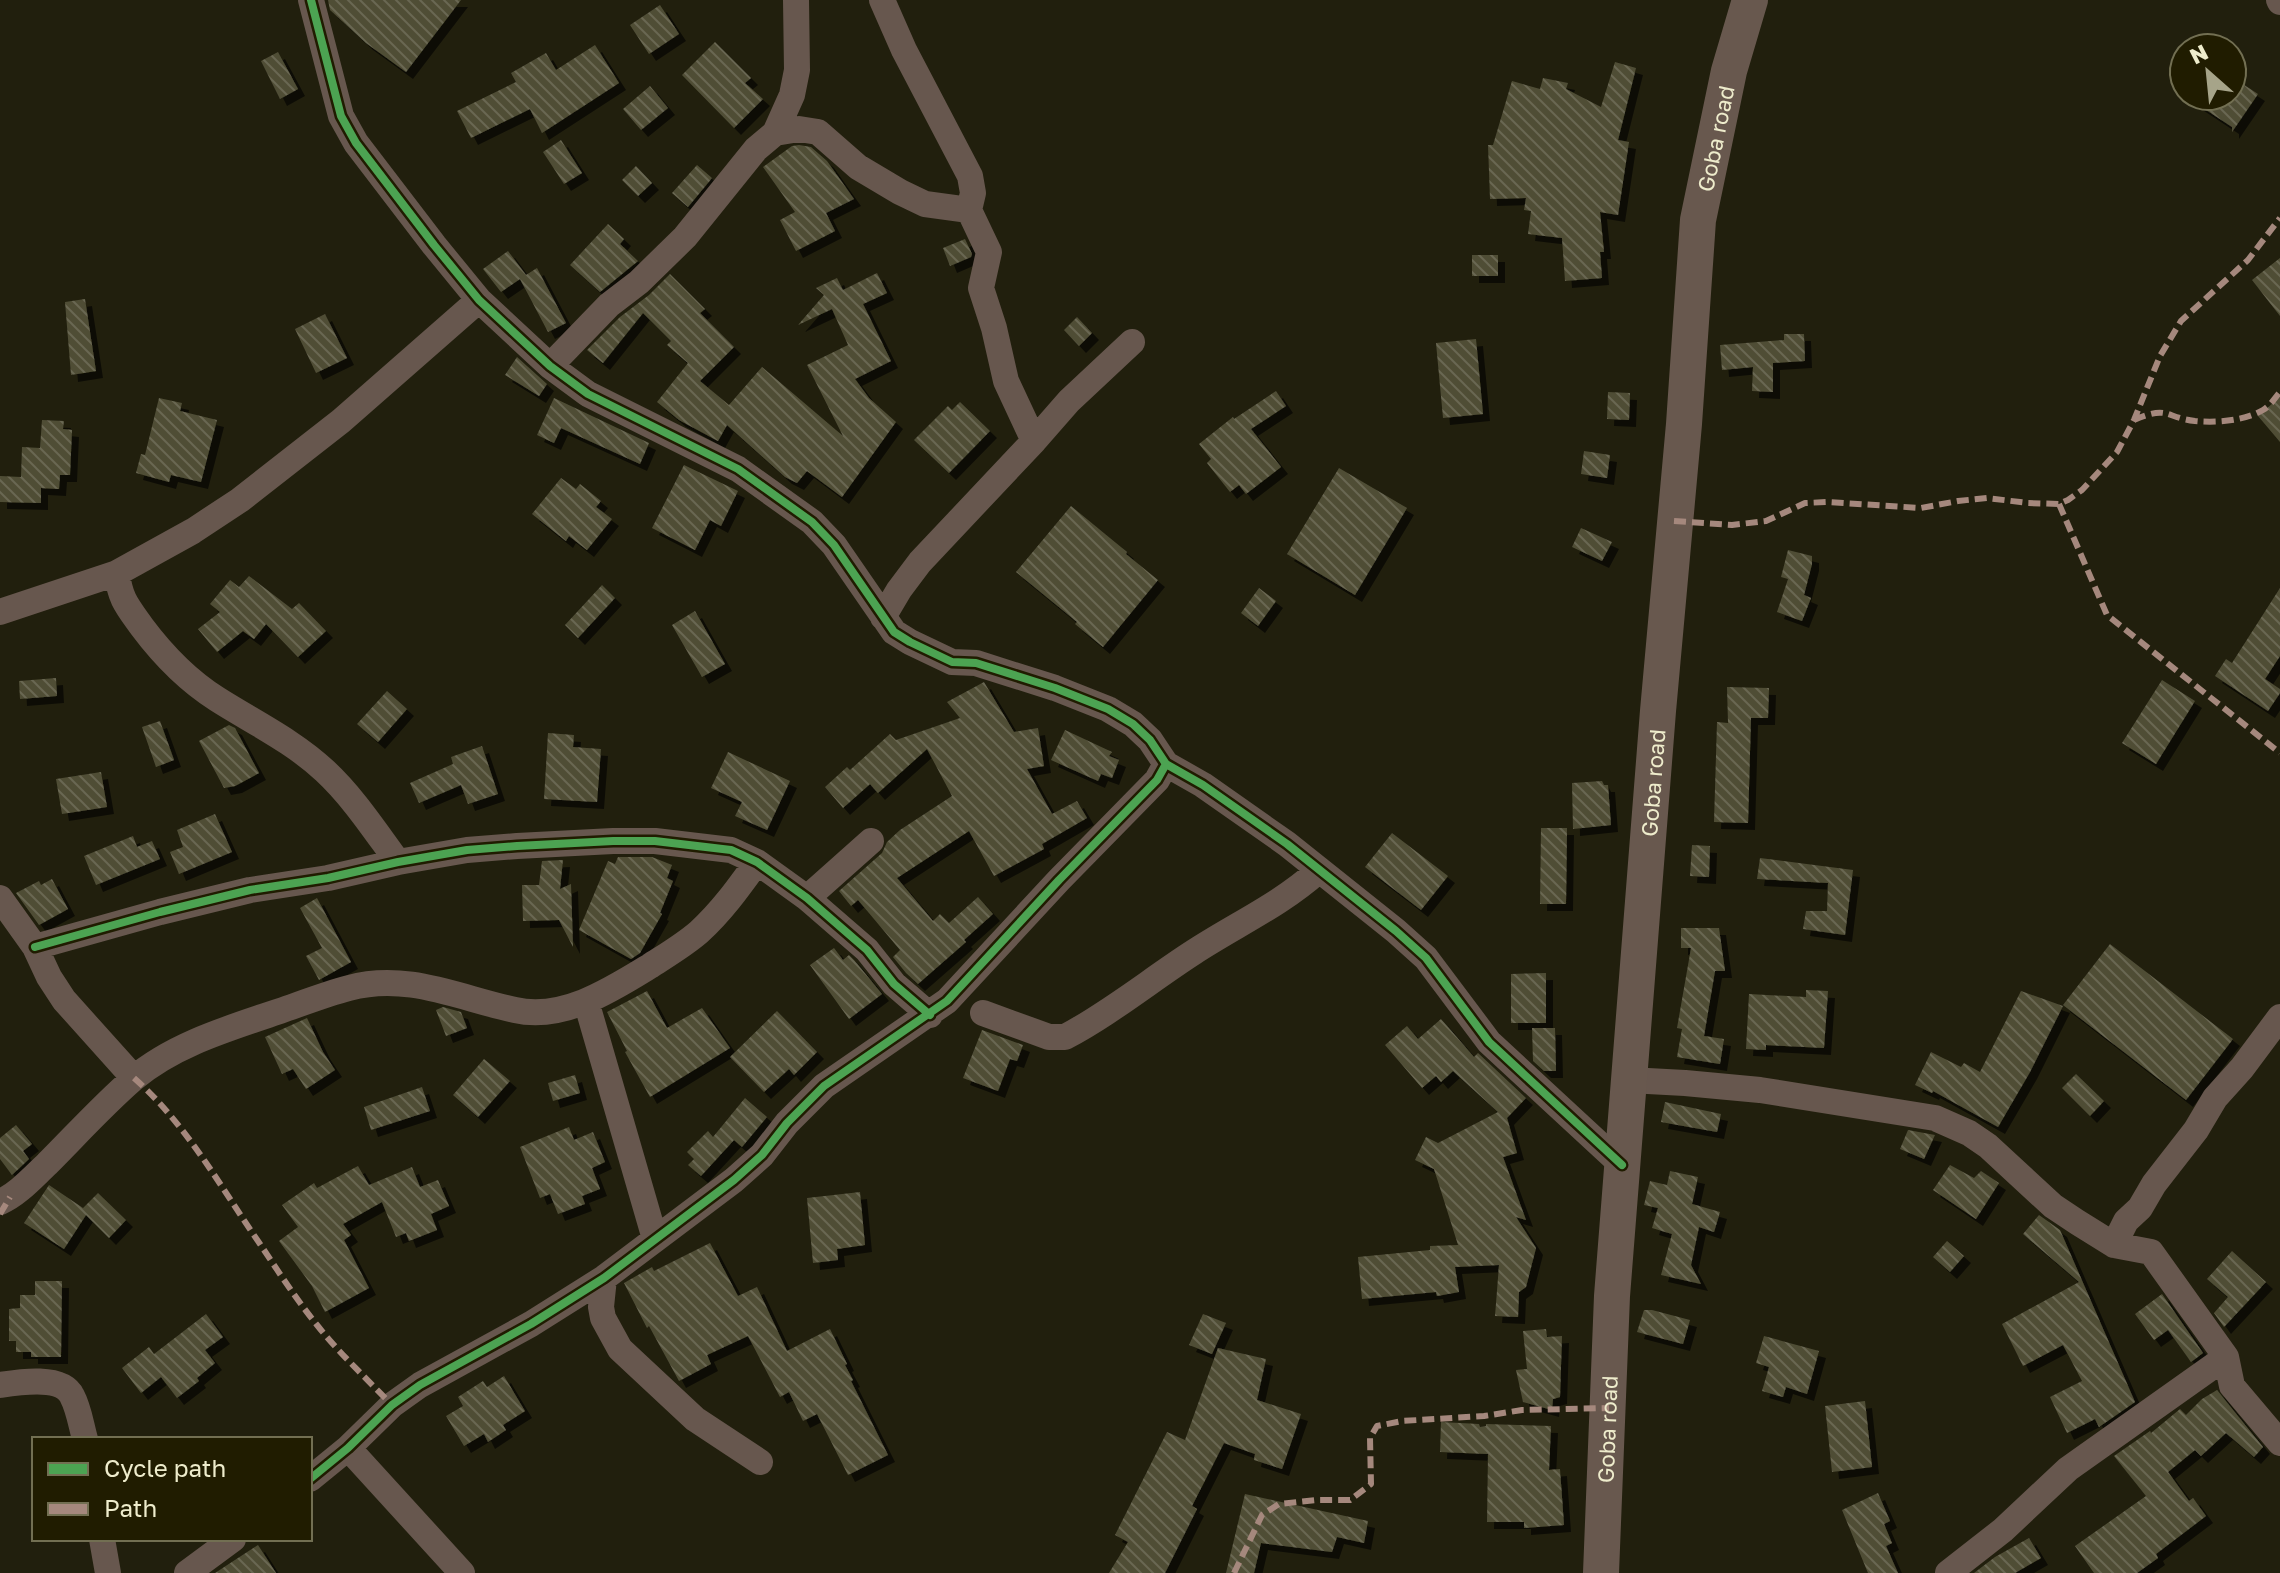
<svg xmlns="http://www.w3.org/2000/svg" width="2280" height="1573" viewBox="0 0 2280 1573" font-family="'Golos Text',sans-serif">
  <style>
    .building { fill: url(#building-back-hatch); filter: url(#shadow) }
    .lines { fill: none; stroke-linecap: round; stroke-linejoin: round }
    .minor { stroke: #67574e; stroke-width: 26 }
    .secondary { stroke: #68584e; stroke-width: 36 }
    .quiet { stroke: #a5887d; stroke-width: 6; stroke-dasharray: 12 6; stroke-linecap: butt }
    .cycleway-casing { stroke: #201c00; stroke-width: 13 }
    .cycleway { stroke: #4ca352; stroke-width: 8 }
    .labels { text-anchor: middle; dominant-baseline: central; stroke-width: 6; stroke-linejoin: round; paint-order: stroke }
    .street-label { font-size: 22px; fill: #eeeccc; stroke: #201c00 }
  </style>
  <defs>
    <pattern id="building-back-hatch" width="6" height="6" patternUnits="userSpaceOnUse" patternTransform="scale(2)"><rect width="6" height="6" fill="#4f4d36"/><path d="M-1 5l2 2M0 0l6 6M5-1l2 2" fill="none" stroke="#696752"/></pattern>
    <filter id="shadow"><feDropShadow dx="7" dy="7" stdDeviation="0" flood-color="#0009"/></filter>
  </defs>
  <rect width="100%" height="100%" fill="#211f0d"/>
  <!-- building -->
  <path class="building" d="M328,0H461L406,72L366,43L330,10Z
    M660,5L679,34L649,54L630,25Z
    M715,42L751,78L745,83L763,99L734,128L682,75Z
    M595,45L619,83L542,133L530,109L471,138L457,111L516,82L511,73L546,53L556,70Z
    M278,52L298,89L280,99L261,61Z
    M1615,62L1636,68L1618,140L1629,142L1618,215L1600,212L1604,252H1600L1602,278L1565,281L1562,238L1528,234L1531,211L1524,210L1526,198L1490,199L1488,145H1493L1512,81L1540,89L1543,78L1568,83L1566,89L1601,107Z
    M2232,77L2258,94L2232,132V127L2185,96H2232Z
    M650,86L668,108L641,130L623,109Z
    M561,140L582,173L564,184L543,152Z
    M799,145L811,147L827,161L854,199L826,213L835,231L796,251L780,220L795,212L763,167L792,146Z
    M697,165L712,178L688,207L672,193Z
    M636,166L652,183L638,196L622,180Z
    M608,224L624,239L620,244L638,261L600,292L570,265Z
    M965,239L972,254L971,257L950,266L943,248Z
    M508,251L526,275L537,268L566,323L548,332L520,279L501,292L483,269Z
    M1472,255H1498V276H1472Z
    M2280,258V316L2252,280Z
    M877,273L887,293L863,304L891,361L855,379L869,398L896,422L842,497L807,471L797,483L785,477L727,425L718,441L679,420L657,402L688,363L667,345L671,341L643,313L603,363L587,350L620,317L649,295L670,274L705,309L700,313L734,347L700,381L729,405L762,367L843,436L807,365L848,345L832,309L798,325L824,295L816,288L837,278L843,290Z
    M85,299L96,371L71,375L65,302Z
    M325,314L347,358L316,373L295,329Z
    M1077,317L1092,333L1079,346L1064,330Z
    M1784,334H1804L1805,361L1773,363V392L1752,391L1753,367L1722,370L1720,345L1784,340Z
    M1476,339L1483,414L1443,418L1436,343Z
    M517,357L547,384L539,396L505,375Z
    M1276,391L1286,406L1251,429L1281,467L1246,494L1239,485L1230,492L1207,463L1211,459L1199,444L1233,417L1234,419Z
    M1608,392L1630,393L1629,420L1607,419Z
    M2280,397V442L2258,416Z
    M159,398L182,403L180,411L217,420L201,482L171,475L169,482L136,473L141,454L145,455Z
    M554,398L649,443L640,464L561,428L554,443L537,435Z
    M960,402L990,431L949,473L914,440L948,406L952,410Z
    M42,420L64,421L63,429L72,430L70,475H60L59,489L41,488V503L0,502V476L21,477L22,447L40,448Z
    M1584,451L1610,455L1607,478L1581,474Z
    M684,465L738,491L721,526L710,520L695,550L652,528Z
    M1339,468L1407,508L1355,595L1287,554Z
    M561,478L576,489L580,484L601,501L596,507L612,519L587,550L569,536L566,541L532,514Z
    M1071,506L1127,552L1126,554L1158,580L1103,647L1075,624L1077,622L1016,572Z
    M1581,528L1612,542L1602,561L1572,547Z
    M1788,550L1812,556V564L1804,595L1811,598L1802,621L1777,612L1788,579L1781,577Z
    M249,576L292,609L299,603L326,631L298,657L266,624L254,639L243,631L217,652L198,629L220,612L210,604L230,580L239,587Z
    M602,585L615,598L578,638L565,625Z
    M1259,588L1276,601L1258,626L1241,613Z
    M2280,588V656L2265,679L2280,689V693L2268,711L2215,676L2226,659L2232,663Z
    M695,611L725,664L702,677L672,625Z
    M56,678L57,696L20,699L19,681Z
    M2162,680L2195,701L2156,764L2122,743Z
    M984,682L1014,732L1038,728L1044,766L1027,769L1052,814L1077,801L1087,818L1042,844L1044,849L994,876L969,831L897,878L933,921L940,914L949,923L978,897L993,914L964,940L966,942L918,984L906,973L893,957L900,950L858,900L851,906L839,891L882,853L887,842L900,830L952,796L927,749L878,793L870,784L843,808L825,787L847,767L850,770L890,734L896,740L960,718L947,702Z
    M1727,687L1769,688L1768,718H1751L1748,823L1714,822L1717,722L1728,723Z
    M387,691L407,709L378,742L357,724Z
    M160,721L174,760L156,767L142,727Z
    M229,725L235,728L259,773L235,786L224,788L199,741Z
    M1065,730L1112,752L1109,756L1119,760L1112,778L1101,774L1098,781L1051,760Z
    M548,733L574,735L573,747L601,749L597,802L544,799Z
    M482,746L498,794L468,804L461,785L419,803L410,783L453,764L451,757Z
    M728,752L790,781L767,830L735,816L742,802L711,788Z
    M101,772L107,807L62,814L56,779Z
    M1602,781L1604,785H1608L1611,825L1573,829L1572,783Z
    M215,814L232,852L179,874L170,852L183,847L177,830Z
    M1541,828H1567L1566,904H1540Z
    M1392,833L1448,876L1421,910L1365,867Z
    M133,836L137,847L152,841L160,859L96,885L84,856Z
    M1692,845L1710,846L1709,877L1690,876Z
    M618,857H652L672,865L667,878L673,881L660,913L662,914L640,953L631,959L579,930L608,861L615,864Z
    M1760,858L1853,870L1845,935L1803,929L1806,911H1827L1828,883L1757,879Z
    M563,860L560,889L571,884L573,947L559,920L523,921L522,885H539L542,861Z
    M52,879L68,909L39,925L16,893L39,881L41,885Z
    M317,898L351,962L319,980L306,956L322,948L300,908Z
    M1681,928H1719L1725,971H1715L1704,1036L1724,1039L1720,1064L1677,1057L1682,1029L1677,1028L1691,948H1681Z
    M2110,944L2233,1039L2186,1100L2063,1005Z
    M834,948L843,960L849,955L854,960L882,994L849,1019L810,965Z
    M1546,973V1023H1511V974Z
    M1806,990L1828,991L1824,1048L1766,1045V1050L1746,1049L1749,994L1806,997Z
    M647,991L667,1028L702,1008L730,1048L650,1097L625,1052L627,1051L607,1012Z
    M2021,991L2063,1006L2030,1072L1998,1127L1933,1091L1932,1093L1915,1085L1931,1052L1961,1067L1964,1063L1980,1072Z
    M443,1007L461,1012L467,1028L446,1036L436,1010Z
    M777,1011L817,1052L794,1075L789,1069L764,1092L730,1057Z
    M307,1018L323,1052L335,1070L306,1089L293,1069L282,1074L265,1037Z
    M1441,1019L1474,1057L1478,1053L1526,1098L1507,1118L1517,1153L1503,1157L1526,1220L1516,1217L1536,1248L1526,1287L1519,1292L1518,1317L1495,1316L1499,1265L1455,1267L1459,1292L1437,1296L1436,1292L1362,1299L1358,1257L1430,1250V1246L1458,1245L1434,1169L1415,1160L1426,1137L1438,1143L1498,1112L1453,1071L1441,1082L1436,1076L1422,1088L1385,1045L1407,1026L1418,1039Z
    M1532,1028H1555L1556,1071H1544L1533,1061Z
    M982,1030L1023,1045L1017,1061L1010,1059L998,1091L963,1078Z
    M484,1059L510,1081L478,1117L453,1095Z
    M2076,1074L2104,1101L2090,1116L2062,1088Z
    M575,1075L580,1093L553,1101L548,1083Z
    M422,1087L430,1111L371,1130L364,1107Z
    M745,1098L767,1117L742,1147L734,1140L701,1176L688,1165L694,1159L687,1152L708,1131L713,1137Z
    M1665,1102L1721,1114L1717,1132L1661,1122Z
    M16,1125L32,1144L23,1151L29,1159L12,1175L0,1159V1138Z
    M569,1127L574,1140L593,1132L605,1162L592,1168L600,1189L582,1196L585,1204L558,1214L550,1194L540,1198L520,1147Z
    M1908,1130L1935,1135L1924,1159L1900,1149Z
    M1950,1165L1974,1178L1981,1171L1999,1183L1976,1219L1933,1190Z
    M358,1166L369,1185L412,1167L420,1187L438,1180L449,1206L431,1214L437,1230L409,1241L406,1233L396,1237L382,1202L343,1224L351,1235L344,1240L369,1288L325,1312L312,1286L279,1241L298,1227L282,1205L314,1183L317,1188Z
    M1670,1171L1698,1177L1692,1204L1720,1212L1714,1232L1699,1227L1691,1265L1701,1284L1661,1275L1672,1234L1652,1228L1658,1208L1644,1205L1650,1181L1667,1185Z
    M49,1185L83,1208L98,1193L126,1220L109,1238L86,1215L64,1249L24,1223Z
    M860,1192L865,1245L837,1249L838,1260L813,1263L807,1198Z
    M2039,1215L2060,1230L2135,1402L2099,1427L2095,1419L2067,1433L2050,1397L2082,1381L2063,1345L2023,1366L2002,1324L2079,1282L2023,1234Z
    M1947,1241L1964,1256L1950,1272L1933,1257Z
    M710,1243L738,1296L757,1287L787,1351L830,1329L847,1364L845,1365L853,1380L851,1381L888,1455L848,1475L817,1414L803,1421L789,1392L780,1397L748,1336L707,1355L711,1364L679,1381L649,1326L647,1328L624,1283L652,1267L654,1271Z
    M2232,1251L2266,1282L2224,1327L2214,1313L2228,1297L2207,1279Z
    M35,1281H62L61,1357H31V1352H16V1341H9V1309L20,1308V1295H35Z
    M2162,1294L2203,1353L2191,1362L2168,1330L2154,1340L2135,1314Z
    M1644,1310H1652L1690,1320L1683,1344L1637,1332Z
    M206,1314L223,1337L205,1350L215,1363L197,1378L199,1381L177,1398L161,1377L141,1393L122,1368L149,1347L154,1354Z
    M1203,1314L1226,1323L1212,1354L1189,1345Z
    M1546,1329L1547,1337L1562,1336L1560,1397L1553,1399L1552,1410L1523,1402L1516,1370L1527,1369L1523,1331Z
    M1764,1336L1819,1351L1807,1394L1786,1387L1783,1397L1762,1391L1769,1367L1756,1363Z
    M1218,1348L1266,1359L1257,1400L1301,1414L1282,1469L1254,1460L1255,1454L1224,1443L1192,1506L1197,1509L1165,1573H1109L1128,1542L1115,1535L1167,1432L1185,1440Z
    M504,1376L525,1411L503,1425L506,1430L488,1442L484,1434L464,1446L446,1416L463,1406L458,1397L483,1381L487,1387Z
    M2217,1390L2263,1447L2254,1457L2226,1433L2201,1456L2195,1450L2168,1472L2189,1501L2193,1498L2206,1516L2156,1554L2158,1558L2137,1573H2094L2075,1546L2146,1496L2114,1456L2150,1431L2151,1433L2180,1409L2186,1415L2202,1399Z
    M1865,1401L1872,1467L1832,1472L1825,1406Z
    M1441,1422L1479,1424L1480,1427L1486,1426V1424L1551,1426L1549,1470L1560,1469L1564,1525L1524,1528V1522H1487L1488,1454L1440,1452Z
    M1878,1493L1890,1521L1884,1524L1892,1543L1886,1546L1898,1573H1868L1842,1510Z
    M1245,1494L1368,1521L1364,1543L1337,1537L1332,1552L1261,1543L1254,1573H1226Z
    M2029,1538L2041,1558L2015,1573H1974L1995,1557Z
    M258,1545L276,1573H215Z"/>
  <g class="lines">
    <!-- minor -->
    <path class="minor" d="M311,0L341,116L356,143L434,245L479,300L550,366L588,394L738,469L812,522L834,545L894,632L910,642L952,662L976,663L1055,688L1108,709L1133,724L1150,740L1166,764L1203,785L1287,844L1396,931L1426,958L1489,1042L1622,1165
      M882,0L904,50L970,176L973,193L969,210L989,252L981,288L994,328L1006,381L1034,441
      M2279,0L2280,2
      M775,133L799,129L818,132L858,167L900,192L925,204L969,210
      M550,366L609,305L639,282L685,237L756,149L775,133L792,95L797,70L796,0
      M117,573C120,599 127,606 142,627C163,655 187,680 217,699C253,722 293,741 325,771C353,797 375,831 398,862
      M0,612L117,573L193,531L240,500L341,421L479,300
      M883,617L899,590L920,562L1034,441L1069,401L1132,342
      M0,898L35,947L49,977L64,1000L134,1078
      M807,898L871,841
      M35,947L160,912L250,890L328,878L398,862L467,850L517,846L613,841H655L731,850L757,862L807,898L867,950L894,984L930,1015
      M586,1001L655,1239
      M983,1013L1049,1037H1065C1109,1014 1152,979 1194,952C1237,924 1280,905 1318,871
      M1629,1080L1685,1083L1760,1090L1935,1118L1969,1133L1988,1146L2053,1206L2077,1222L2114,1245L2151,1252L2226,1357L2232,1386L2280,1443
      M0,1202C18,1194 32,1178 47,1164C75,1136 103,1105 133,1079C174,1044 230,1028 280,1011C303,1003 326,994 349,988C407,972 459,998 515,1010C563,1021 611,990 650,966C667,955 684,945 699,932C722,911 739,887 757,862
      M2114,1245L2126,1221L2140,1208L2154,1184L2196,1130L2215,1098L2242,1068L2280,1017
      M604,1278L601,1307L603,1318L620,1349L695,1419L760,1462
      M0,1385C19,1382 62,1375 72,1396C79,1409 81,1425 85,1439
      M348,1448L462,1573
      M310,1479L348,1448L392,1405L420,1385L531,1324L604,1278L734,1180L762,1155L787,1123L824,1086L947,1001L1059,880L1157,780L1166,764
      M102,1539L108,1573
      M187,1573L233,1539
      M1948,1573L2003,1530L2068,1469L2226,1357"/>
    <!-- secondary -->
    <path class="secondary" id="s1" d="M1601,1573L1612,1296L1658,711L1684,424L1698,220L1729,71L1750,0"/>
    <!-- quiet -->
    <path class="quiet" d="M2134,420C2169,405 2163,417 2195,421C2216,423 2244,421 2263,410C2270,406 2275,398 2280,392
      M2059,504L2107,615L2280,753
      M1674,521L1732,525L1766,521L1805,503L1828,502L1921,508L1958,501L1987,498L2028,503L2059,504L2068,500L2082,490L2117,452L2134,420L2160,356L2181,321L2248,260L2280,218
      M134,1078C187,1125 220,1186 260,1244C278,1271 296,1299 317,1325C339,1353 367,1379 392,1405
      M0,1214L10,1197
      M1234,1573L1262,1515L1279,1504L1316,1500H1350L1371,1484L1370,1438L1377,1426L1402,1421L1484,1416L1522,1410L1609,1408"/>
    <!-- cycleway casing -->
    <g class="cycleway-casing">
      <path id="cycleway" d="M311,0L341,116L356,143L434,245L479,300L550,366L588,394L738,469L812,522L834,545L894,632L910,642L952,662L976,663L1055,688L1108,709L1133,724L1150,740L1166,764L1203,785L1287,844L1396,931L1426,958L1489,1042L1622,1165
        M35,947L160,912L250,890L328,878L398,862L467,850L517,846L613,841H655L731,850L757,862L807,898L867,950L894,984L930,1015
        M310,1479L348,1448L392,1405L420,1385L531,1324L604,1278L734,1180L762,1155L787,1123L824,1086L947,1001L1059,880L1157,780L1166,764"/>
    </g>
    <!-- cycleway -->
    <use href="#cycleway" class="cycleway"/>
  </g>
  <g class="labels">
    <!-- street labels -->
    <g class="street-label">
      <text stroke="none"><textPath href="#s1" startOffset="1440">Goba road</textPath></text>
      <text stroke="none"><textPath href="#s1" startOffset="792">Goba road</textPath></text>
      <text stroke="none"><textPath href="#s1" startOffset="144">Goba road</textPath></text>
    </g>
  </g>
  <!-- legend -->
  <rect x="32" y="1437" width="280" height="104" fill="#201c00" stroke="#726f52" stroke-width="2"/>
  <rect x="48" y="1463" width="40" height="12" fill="#4ca352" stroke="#726f52" stroke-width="2"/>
  <text x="104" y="1477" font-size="24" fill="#eeeccc">Cycle path</text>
  <rect x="48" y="1503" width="40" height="12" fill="#a5887d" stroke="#726f52" stroke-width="2"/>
  <text x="104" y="1517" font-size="24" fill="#eeeccc">Path</text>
  <!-- north arrow -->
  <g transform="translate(2208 72) rotate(333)"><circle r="38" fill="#201c00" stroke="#726f52" stroke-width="2"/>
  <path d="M0-6L14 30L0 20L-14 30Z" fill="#a6a489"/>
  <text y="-12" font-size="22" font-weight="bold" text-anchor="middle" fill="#eeeccc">N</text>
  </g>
</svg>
